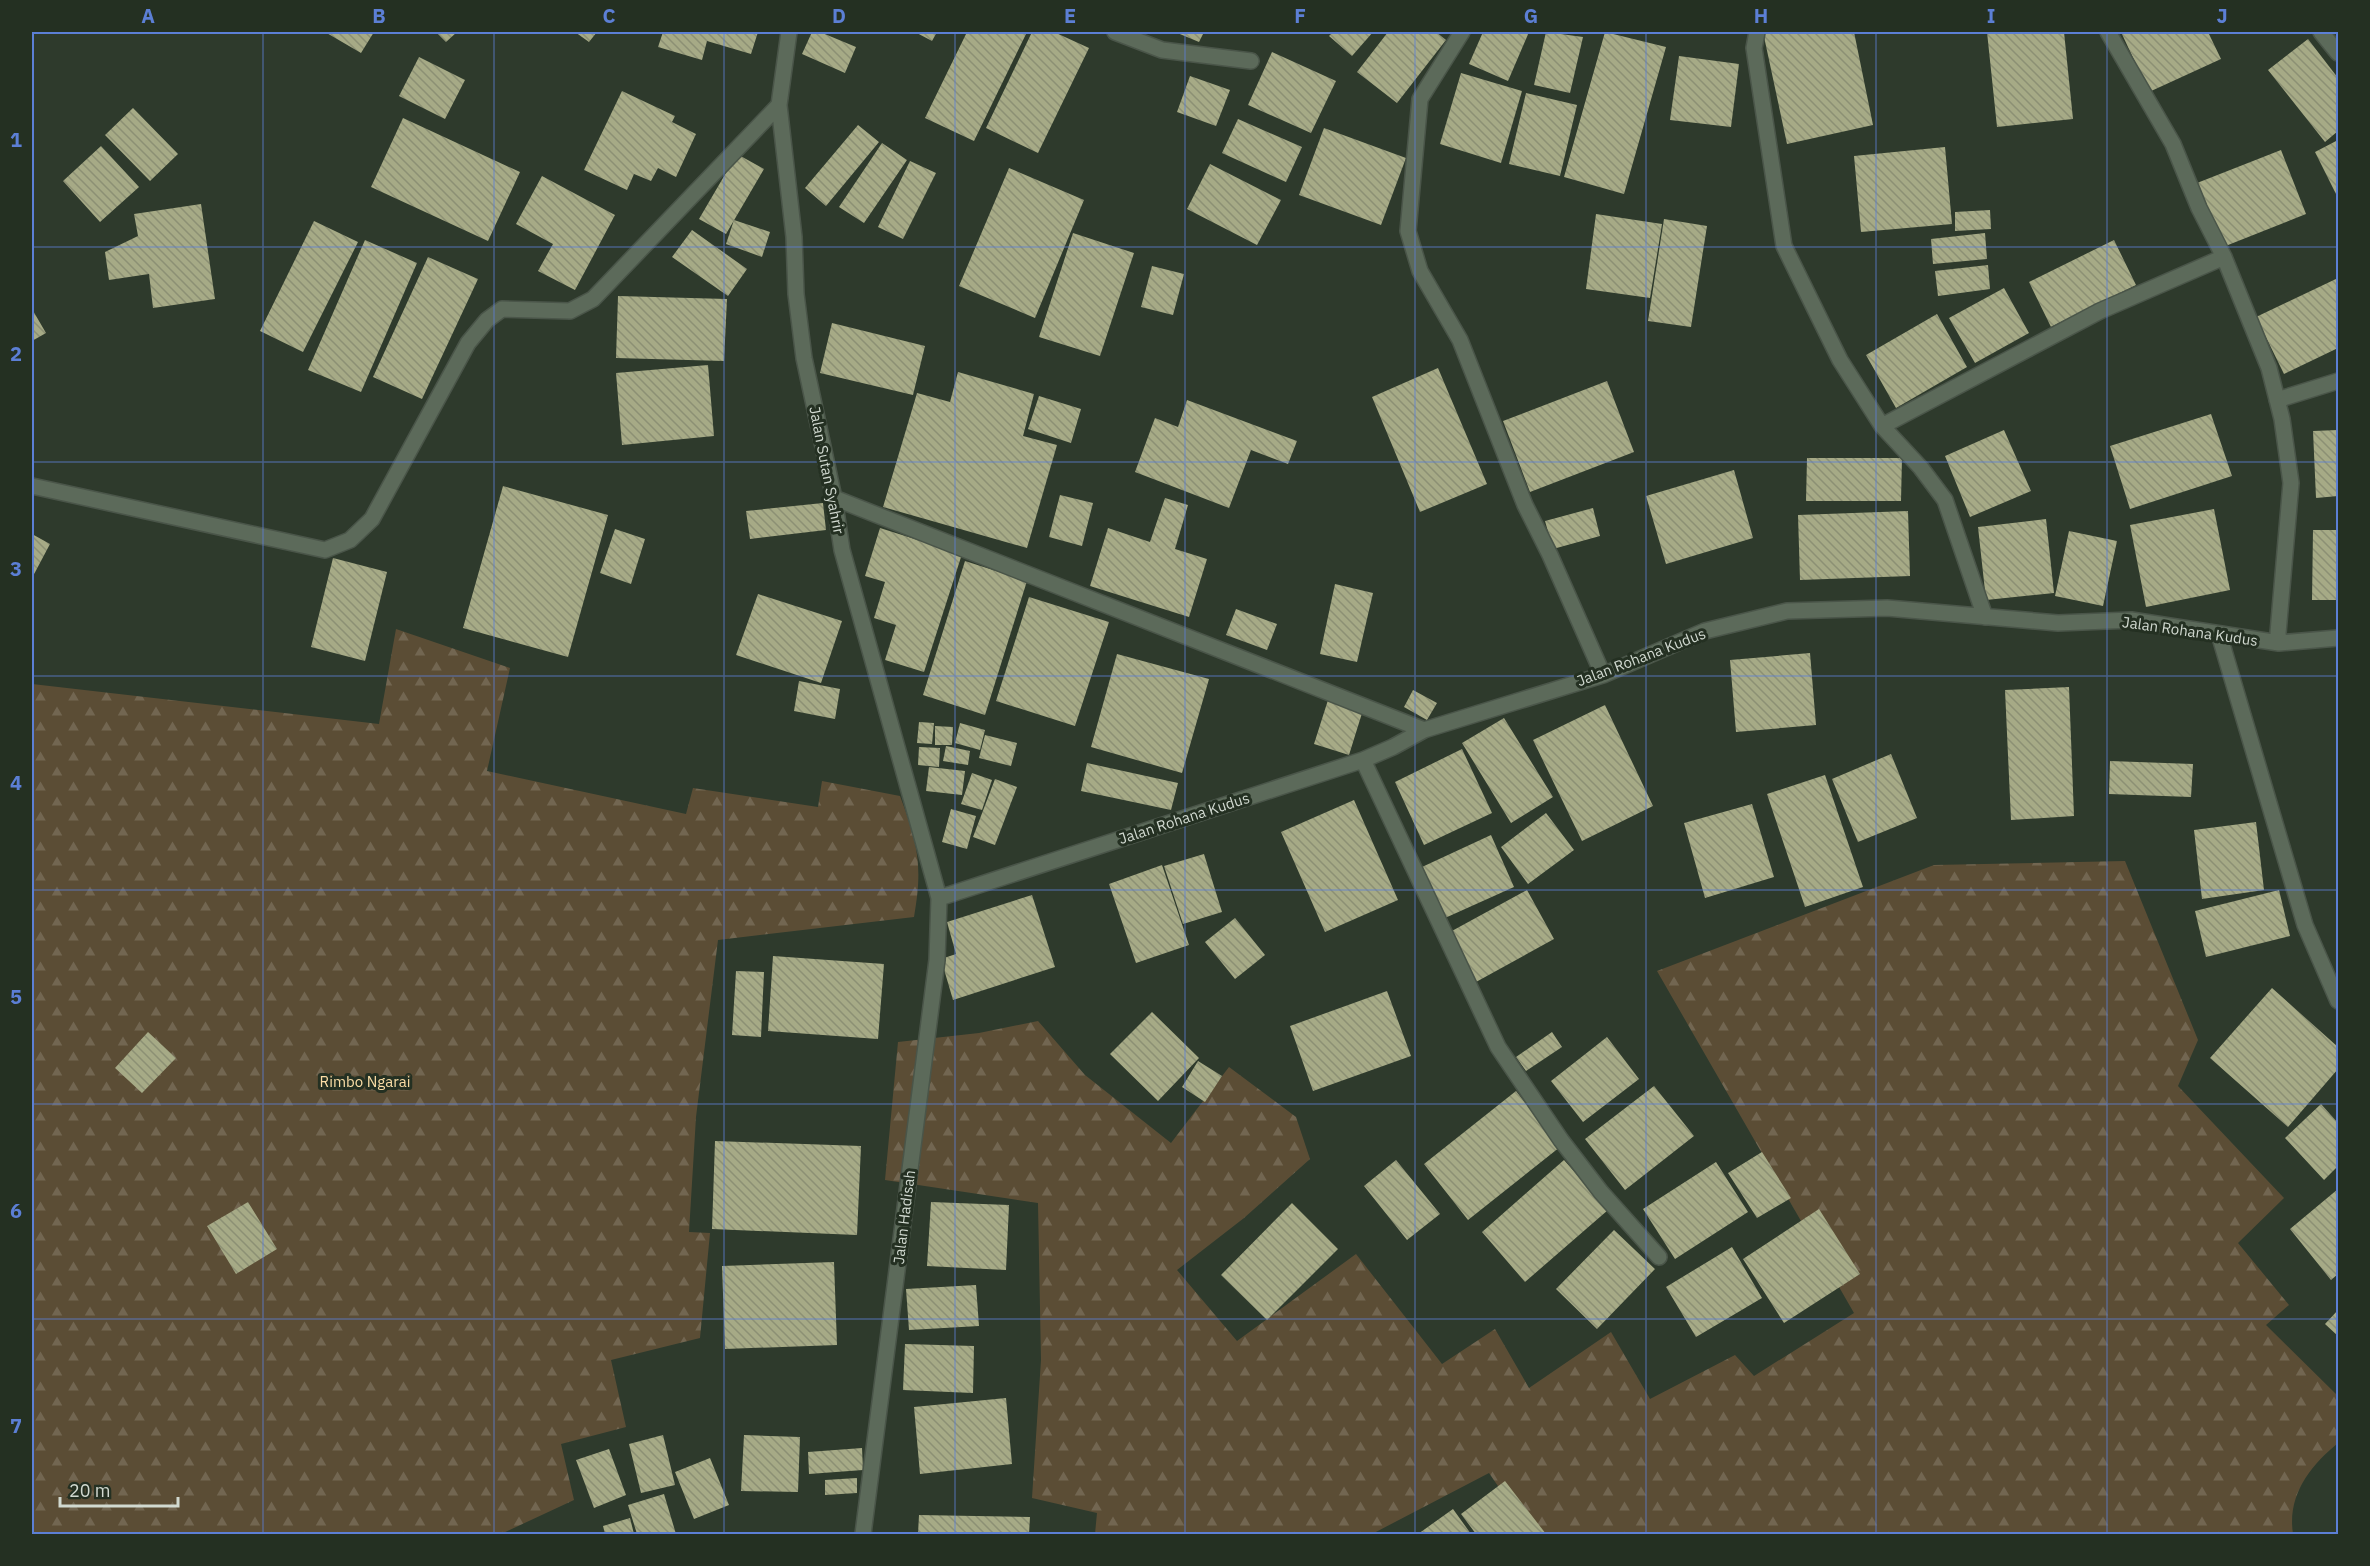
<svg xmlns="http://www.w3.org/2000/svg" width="2370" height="1566" viewBox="0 0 2370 1566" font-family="'IBM Plex Sans',sans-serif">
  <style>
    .forest { fill: url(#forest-firs) }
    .building { fill: url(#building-back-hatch) }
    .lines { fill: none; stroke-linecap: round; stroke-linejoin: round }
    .street-casing { stroke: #4a5549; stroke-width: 18 }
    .street { stroke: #5c6a5a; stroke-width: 15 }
    .grid { fill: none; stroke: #5c7fd5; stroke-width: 1.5; stroke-opacity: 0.55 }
    .labels { text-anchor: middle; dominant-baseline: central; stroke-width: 6; stroke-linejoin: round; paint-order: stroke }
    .street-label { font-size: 15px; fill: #d1d9d0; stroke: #243022 }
    .park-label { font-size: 15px; fill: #fcdea6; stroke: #243022 }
    .neatline { fill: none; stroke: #5c7fd5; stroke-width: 2 }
    .grid-label { font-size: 20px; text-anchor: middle; font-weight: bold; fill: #5c7fd5 }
  </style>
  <defs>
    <pattern id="forest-firs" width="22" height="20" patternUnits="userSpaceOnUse" patternTransform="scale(1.5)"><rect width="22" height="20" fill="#5b4d35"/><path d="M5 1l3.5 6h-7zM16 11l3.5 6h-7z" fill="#726651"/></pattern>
    <pattern id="building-back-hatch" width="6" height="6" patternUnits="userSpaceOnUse" patternTransform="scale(1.5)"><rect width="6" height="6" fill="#a6aa86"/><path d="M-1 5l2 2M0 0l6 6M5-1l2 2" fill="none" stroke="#8c9074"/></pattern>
  </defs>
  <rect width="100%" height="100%" fill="#2e3a2c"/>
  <!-- forest -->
  <path class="forest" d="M396,629L510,668L487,771L686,814L693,788L818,807L822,781L900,796C918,844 923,866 914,917L718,940L696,1117L689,1232L710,1233L700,1338L611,1360L626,1427L561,1444L574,1500L501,1534H32V684L379,724Z
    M2125,861L2198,1040L2178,1086L2284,1198L2238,1243L2289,1305L2266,1325L2338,1396V1443C2310,1466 2287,1495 2293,1534H1531L1489,1473L1372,1534H1095L1097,1513L1032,1498L1041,1360L1038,1203L885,1180L898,1042L979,1033L1038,1021L1085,1075L1171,1143L1229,1067L1296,1117L1310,1159L1244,1218L1177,1270L1237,1341L1356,1254L1442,1364L1495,1329L1529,1388L1611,1332L1650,1399L1735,1355L1754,1376L1854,1313L1657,971L1934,865Z"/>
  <!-- building -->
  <path class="building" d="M325,32H374L361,53Z
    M436,32H457L446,42Z
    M575,32H597L589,42Z
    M663,32H758L751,54L707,41L702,60L658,47Z
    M812,32H820L856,47L845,73L802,54Z
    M915,32H937L932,41Z
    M967,32H1027L974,141L925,118Z
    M1032,32H1054L1089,48L1038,153L986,128Z
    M1175,32H1204L1199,42Z
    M1333,32H1373L1352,56L1329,36Z
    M1388,32H1436L1446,40L1397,103L1357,72Z
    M1483,32H1529L1508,81L1469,64Z
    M1546,32L1583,37L1570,93L1534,85Z
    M1605,32L1666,47L1624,194L1564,177Z
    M1763,32H1854L1873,125L1787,144Z
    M1987,32H2064L2073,119L1997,127Z
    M2121,32H2208L2221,59L2149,92Z
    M2308,39L2338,78V131L2325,142L2268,70Z
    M1272,52L1336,81L1311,133L1248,105Z
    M1679,56L1739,64L1731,127L1670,120Z
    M419,57L465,80L445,119L399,96Z
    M1461,73L1522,91L1501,163L1440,144Z
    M1190,76L1230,90L1216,126L1177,112Z
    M622,91L675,116L672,122L696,134L676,177L658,168L651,181L634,174L627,190L584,170Z
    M1526,93L1577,105L1560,176L1509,164Z
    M133,108L178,154L150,181L105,135Z
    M403,118L520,172L488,241L371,187Z
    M1238,119L1302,147L1286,182L1222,153Z
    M858,125L879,142L826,206L805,188Z
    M1324,128L1406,158L1381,225L1299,195Z
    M2338,140V198L2315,152Z
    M882,143L907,160L864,223L839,207Z
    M101,146L139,187L100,222L63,181Z
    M1945,147L1952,224L1861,232L1854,156Z
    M2281,150L2306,214L2223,247L2197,183Z
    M737,154L764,169L726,234L699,219Z
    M910,161L936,173L903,239L878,227Z
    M1210,164L1281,200L1257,245L1187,209Z
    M1009,168L1084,200L1035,318L959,286Z
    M542,176L615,215L575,290L538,271L553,244L516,224Z
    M201,204L215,299L153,308L149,274L109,280L105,252L138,236L134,214Z
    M1990,210L1991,229L1955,231V212Z
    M1596,214L1662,224L1650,298L1586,289Z
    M1664,219L1707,226L1691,327L1648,321Z
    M734,220L770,232L762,257L726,244Z
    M314,221L358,242L303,352L260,331Z
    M692,230L747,269L728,296L672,257Z
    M1073,233L1134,253L1100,356L1039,337Z
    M1985,233L1987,259L1933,264L1931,239Z
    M365,240L417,263L361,392L308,370Z
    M2114,240L2136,285L2051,327L2029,282Z
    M428,257L478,279L422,399L373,377Z
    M1988,265L1990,289L1938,296L1935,271Z
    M1152,266L1184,274L1173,315L1141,307Z
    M2338,278V348L2284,374L2256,317Z
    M2004,288L2029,333L1975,363L1949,318Z
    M618,296L727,299L724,361L616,358Z
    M32,309L46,333L32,341Z
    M1937,314L1967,367L1896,408L1866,355Z
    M832,323L925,346L913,395L820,373Z
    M708,365L714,436L622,445L616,373Z
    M1438,368L1487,484L1420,512L1372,397Z
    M958,372L1034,394L1023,436L1057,445L1027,548L883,507L917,393L950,402Z
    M1607,381L1634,452L1530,492L1503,421Z
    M1039,396L1081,409L1071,443L1028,429Z
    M1187,400L1297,441L1288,464L1251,450L1229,508L1135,472L1155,418L1178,427Z
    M2211,414L2232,476L2130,509L2110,446Z
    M2004,430L2031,491L1970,517L1945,456Z
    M2338,430V496L2316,498L2313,431Z
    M1807,458H1902L1901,501H1806Z
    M1734,470L1753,538L1666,564L1646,496Z
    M503,486L608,515L568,657L463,628Z
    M1060,495L1093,503L1082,546L1049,537Z
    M1165,498L1188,505L1175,549L1207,559L1189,617L1090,586L1108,528L1150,542Z
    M823,503L826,530L750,539L746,511Z
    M1593,508L1600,536L1553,549L1545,521Z
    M2214,509L2230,590L2146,607L2130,525Z
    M1908,511L1910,576L1800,580L1798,515Z
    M2046,519L2054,593L1986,600L1978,527Z
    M880,528L962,554L924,672L885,660L896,625L874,618L885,582L865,576Z
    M615,529L645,539L631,584L600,573Z
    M2313,530H2338V600H2312Z
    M2069,531L2117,541L2103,606L2055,596Z
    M32,534L50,544L32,578Z
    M333,558L387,572L365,661L311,647Z
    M965,561L1027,581L985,715L923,695Z
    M1335,584L1373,593L1357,662L1320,654Z
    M758,594L842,621L821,683L736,655Z
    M1029,597L1109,622L1075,726L996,701Z
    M1236,609L1277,624L1267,650L1226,635Z
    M1810,653L1816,725L1736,732L1730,660Z
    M1117,654L1209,679L1182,773L1091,747Z
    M799,681L840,689L835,719L794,711Z
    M2069,687L2074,816L2011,820L2005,690Z
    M1413,690L1437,703L1427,720L1404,707Z
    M1328,700L1363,710L1349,755L1314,744Z
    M1605,705L1653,806L1582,841L1533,740Z
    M1504,718L1553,797L1511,823L1462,743Z
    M919,722L934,723L932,744L917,743Z
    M960,723L985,730L980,750L955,743Z
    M935,726L953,727L952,745H935Z
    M985,735L1017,743L1011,766L979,758Z
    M946,746L970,751L968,765L943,761Z
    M919,747L940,748L939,767L918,765Z
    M1462,749L1492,813L1424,845L1395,782Z
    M1891,754L1917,818L1858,842L1832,779Z
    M2110,761L2193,764L2191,797L2109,794Z
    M1087,763L1178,783L1171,810L1081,791Z
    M929,767L965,771L962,795L926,791Z
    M972,773L992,780L982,810L961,804Z
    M1825,775L1863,887L1805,907L1767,794Z
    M995,779L1017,787L995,845L973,837Z
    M1354,800L1398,900L1325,932L1281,832Z
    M1752,804L1774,877L1705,898L1684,823Z
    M951,809L976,816L967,849L942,842Z
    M1546,813L1574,850L1528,884L1501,847Z
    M2256,822L2264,890L2202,899L2194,830Z
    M1491,835L1514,887L1445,918L1422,867Z
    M1204,854L1222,912L1183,924L1164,866Z
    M1162,865L1189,945L1136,963L1109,884Z
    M1527,890L1554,939L1476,982L1450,932Z
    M2279,890L2290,936L2206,957L2195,911Z
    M1032,895L1055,967L953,1000L941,959L956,954L947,922Z
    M1235,918L1265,955L1235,979L1205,942Z
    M773,956L884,964L878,1039L768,1031Z
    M736,971L764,972L761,1037L732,1035Z
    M2272,988L2338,1047V1069L2288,1127L2210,1058Z
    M1387,991L1411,1056L1313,1091L1290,1026Z
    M1152,1012L1199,1058L1158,1101L1110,1054Z
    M148,1032L176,1058L142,1093L115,1068Z
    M1552,1032L1562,1047L1526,1071L1516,1057Z
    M1607,1037L1639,1079L1583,1122L1551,1081Z
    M1198,1061L1222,1076L1205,1102L1182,1087Z
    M1654,1086L1694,1136L1625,1190L1585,1139Z
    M1516,1091L1560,1147L1468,1220L1424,1164Z
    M2321,1104L2338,1123V1166L2324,1180L2285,1138Z
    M715,1141L861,1146L857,1235L712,1229Z
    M1762,1152L1791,1198L1757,1218L1728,1173Z
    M1396,1160L1440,1214L1407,1240L1364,1186Z
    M1564,1160L1608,1210L1525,1282L1482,1232Z
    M1716,1162L1748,1212L1675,1259L1643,1209Z
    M2338,1189V1274L2331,1280L2290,1229Z
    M248,1202L277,1249L236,1274L207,1226Z
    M931,1202L1009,1205L1006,1270L927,1266Z
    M1292,1203L1338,1249L1267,1320L1221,1275Z
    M1819,1209L1860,1274L1784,1323L1743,1259Z
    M1614,1230L1655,1269L1597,1329L1556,1289Z
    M1732,1247L1762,1298L1696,1337L1666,1287Z
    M834,1262L837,1345L725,1349L722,1266Z
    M976,1285L979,1326L909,1330L906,1289Z
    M2338,1310V1336L2325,1324Z
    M905,1344L974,1346L973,1393L903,1390Z
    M1006,1398L1012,1464L920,1474L914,1407Z
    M663,1435L675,1485L641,1493L629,1444Z
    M744,1435L800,1437L798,1492L741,1491Z
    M862,1448L863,1470L809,1474L808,1452Z
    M609,1449L626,1495L594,1508L576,1460Z
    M710,1458L729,1505L694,1519L675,1472Z
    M857,1478V1493L825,1495V1480Z
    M1505,1481L1546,1534H1476L1461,1514Z
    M664,1494L676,1534H637L628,1505Z
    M1453,1509L1471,1534H1418Z
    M919,1515L1030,1517L1029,1534H918Z
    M630,1518L634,1534H605L603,1526Z"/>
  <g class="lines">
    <!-- street casing -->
    <g class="street-casing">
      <path id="street" d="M789,32L779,105L794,237L796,294L804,358L834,498L842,550L939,898L937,960L863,1534
        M1115,32L1162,50L1251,61
        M1462,32L1420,99L1408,231L1420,271L1460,340L1525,505L1550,555L1603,675
        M1757,32L1754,48L1784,246L1840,360L1882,426L1921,468L1945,500L1985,617
        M2108,32L2173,144L2199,208L2224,257L2269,368L2282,419L2291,483L2278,633L2279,643
        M2321,32L2338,53
        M2277,400L2338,381
        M1882,426L2100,311L2224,257
        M32,486L325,550L350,540L372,519L468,343L487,320L502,309L570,311L593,299L779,105
        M834,498L1424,730
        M2219,634L2305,925L2338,1001
        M1363,760L1498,1047L1561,1140L1601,1192L1659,1257
        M939,898L1363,760L1393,747L1424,730L1603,675L1705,631L1787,611L1887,608L2058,623L2131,620L2279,643L2338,638"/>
    </g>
    <!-- street -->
    <use href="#street" class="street"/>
  </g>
  <!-- grid -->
  <path class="grid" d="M263,32V1534M494,32V1534M724,32V1534M955,32V1534M1185,32V1534M1415,32V1534M1646,32V1534M1876,32V1534M2107,32V1534M32,247H2338M32,462H2338M32,676H2338M32,890H2338M32,1104H2338M32,1319H2338"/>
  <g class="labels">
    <!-- street labels -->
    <g class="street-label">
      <text transform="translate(827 470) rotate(79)">Jalan Sutan Syahrir</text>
      <text transform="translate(2190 631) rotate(8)">Jalan Rohana Kudus</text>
      <text transform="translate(1641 657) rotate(-21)">Jalan Rohana Kudus</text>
      <text transform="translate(1184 818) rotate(-18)">Jalan Rohana Kudus</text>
      <text transform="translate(904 1217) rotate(-83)">Jalan Hadisah</text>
    </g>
    <!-- park labels -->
    <g class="park-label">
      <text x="365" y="1081">Rimbo Ngarai</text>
    </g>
  </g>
  <!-- border -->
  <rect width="2370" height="1566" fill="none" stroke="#243022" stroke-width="66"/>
  <!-- scale -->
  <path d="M60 1497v9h118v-9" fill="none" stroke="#d1d9d0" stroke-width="3"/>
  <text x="69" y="1497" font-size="18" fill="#d1d9d0" stroke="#243022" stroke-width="4.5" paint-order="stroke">20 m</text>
  <rect x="33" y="33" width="2304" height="1500" class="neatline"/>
  <g class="grid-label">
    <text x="148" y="23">A</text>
    <text x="379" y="23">B</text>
    <text x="609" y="23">C</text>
    <text x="839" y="23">D</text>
    <text x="1070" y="23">E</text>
    <text x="1300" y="23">F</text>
    <text x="1531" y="23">G</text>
    <text x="1761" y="23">H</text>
    <text x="1991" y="23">I</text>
    <text x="2222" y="23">J</text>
    <text x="16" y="147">1</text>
    <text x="16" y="361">2</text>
    <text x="16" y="576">3</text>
    <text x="16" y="790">4</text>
    <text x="16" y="1004">5</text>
    <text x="16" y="1218">6</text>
    <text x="16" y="1433">7</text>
  </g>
</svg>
